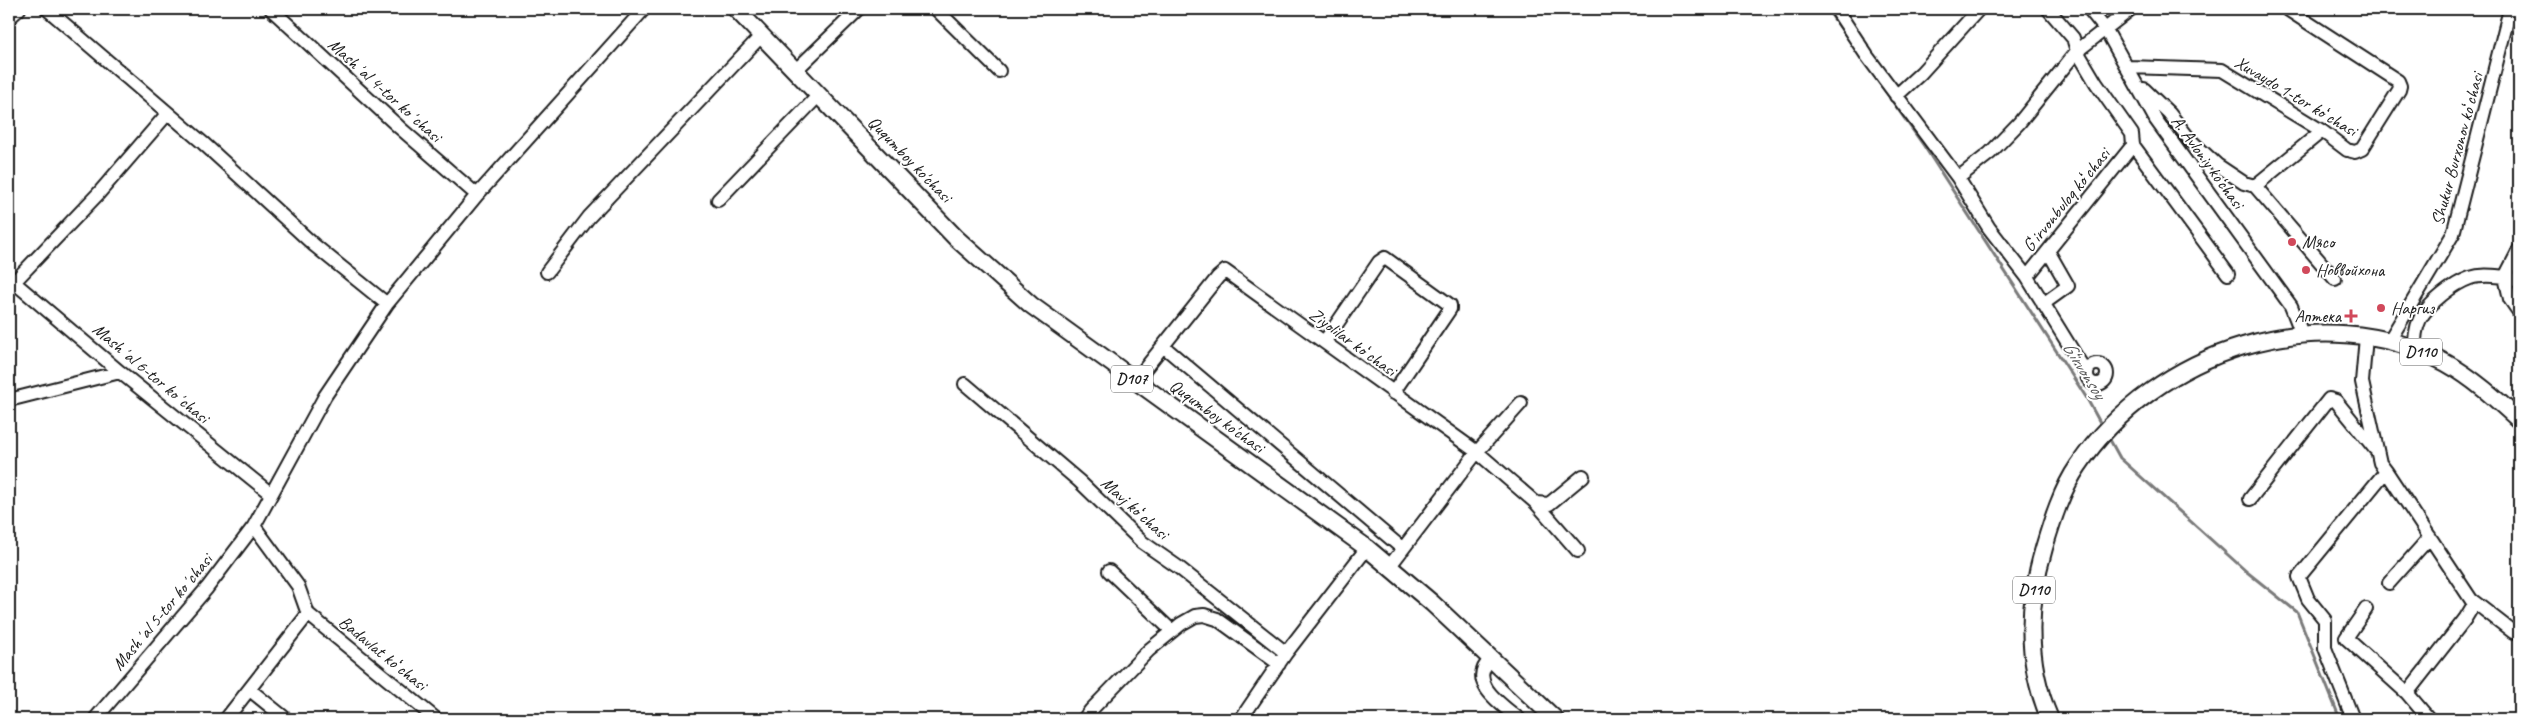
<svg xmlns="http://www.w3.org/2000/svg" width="2528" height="728" viewBox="0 0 2528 728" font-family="Caveat,sans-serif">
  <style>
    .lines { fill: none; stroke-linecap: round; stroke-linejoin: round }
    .stream { stroke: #7a7a7a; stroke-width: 3 }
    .minor-casing { stroke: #1c1c1c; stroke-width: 16 }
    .major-casing { stroke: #1c1c1c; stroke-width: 20 }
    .minor { stroke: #fff; stroke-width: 12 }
    .major { stroke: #fff; stroke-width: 16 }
    .poi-dot { fill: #d1495b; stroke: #fff; stroke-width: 2 }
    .labels { text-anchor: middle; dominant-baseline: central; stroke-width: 4; stroke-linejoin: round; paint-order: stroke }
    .shield { fill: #fff; stroke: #606060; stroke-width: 1 }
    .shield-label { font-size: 16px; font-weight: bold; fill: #1c1c1c }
    .street-label { font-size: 18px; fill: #1c1c1c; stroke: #fff }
    .poi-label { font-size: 18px; fill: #1c1c1c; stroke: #fff; text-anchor: start }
    .water-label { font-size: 19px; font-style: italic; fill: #5a5a5a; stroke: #fff }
  </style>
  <rect width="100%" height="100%" fill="#fff"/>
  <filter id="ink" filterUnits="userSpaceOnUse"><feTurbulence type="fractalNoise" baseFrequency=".02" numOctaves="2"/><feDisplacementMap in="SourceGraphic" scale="10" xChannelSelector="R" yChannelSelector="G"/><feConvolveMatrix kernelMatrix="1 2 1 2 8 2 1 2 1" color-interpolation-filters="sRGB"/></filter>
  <g filter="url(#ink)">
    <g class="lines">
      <!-- stream -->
      <path class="stream" d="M1827,9L1850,41
        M1875,77L1924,146L2086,397L2103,428
        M2109,438L2120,458L2247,572L2297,612L2340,719"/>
      <!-- minor casing -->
      <g class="minor-casing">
        <path id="minor" d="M47,9L203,143L314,245L387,304
          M271,9L400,128L477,195
          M936,9L999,71
          M1836,9L1867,56L1958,178L1989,228L2027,277L2087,374
          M2048,9L2073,38L2077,51L2096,83L2132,134L2133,145L2228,274
          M2089,9L2106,30L2156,120L2291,306L2302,334
          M9,18L19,9
          M2128,67L2222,70L2322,131L2347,150L2355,152L2362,149L2399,90L2400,86L2398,81L2287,9
          M796,70L859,9
          M2144,89L2169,113L2191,141L2217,165L2244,183L2255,186
          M1896,96L1921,73L1979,9
          M2322,131L2255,186L2335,279
          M1958,178L1990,153L2019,123L2077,51L2131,9
          M718,200L819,95
          M547,272L589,217L762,35
          M2027,277L2133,145
          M9,278L120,372L271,494
          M2519,281L2505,277L2510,299L2519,312
          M14,282L98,194L168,113
          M2043,304L2068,286L2048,251
          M1325,341L1379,262L1385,258L1450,305V309L1393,393
          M2389,341L2453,234L2510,9
          M1163,346L1403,549
          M2415,350C2415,339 2415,329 2420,319C2429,303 2453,284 2470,278C2482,274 2494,276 2505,277L2519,250
          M2087 374a10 10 0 1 1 20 0a10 10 0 1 1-20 0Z
          M1135,381L1218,277L1225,271L1477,452L1536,503L1549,504L1583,476
          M965,384L1079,481L1142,542L1178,567L1286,653
          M9,400L120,372
          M2386,471L2474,604L2465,619L2407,693
          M2250,499L2329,399L2336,401L2375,449
          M1536,503L1578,551
          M1389,567L1477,452L1521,403
          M1109,571L1172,631
          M2389,583L2430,537
          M2473,601L2513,632
          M2366,609L2346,638L2407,693L2429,719
          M308,614L436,719
          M1491,659C1466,682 1501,704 1519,719
          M250,690L286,719
          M95,719L207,588L254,526L325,396L387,304L477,195L644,9
          M226,719L308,614L298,586L254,526
          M1084,719L1091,710L1149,650L1181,624L1195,616L1204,615L1217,619L1279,664
          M1241,719L1286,653L1367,548
          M2353,719L2325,648V620L2308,599L2299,577L2386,471L2380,463L2362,382L2366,337"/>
      </g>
      <!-- major casing -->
      <g class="major-casing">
        <path id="major" d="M736,9L956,238L1031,305L1367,548L1432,603L1555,719
          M2050,719C2026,664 2027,605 2044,548C2052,521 2062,489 2078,466C2155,351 2320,295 2446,363C2473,378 2496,399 2519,420"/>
      </g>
      <!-- minor -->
      <use href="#minor" class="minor"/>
      <!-- major -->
      <use href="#major" class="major"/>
    </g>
  </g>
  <!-- markers -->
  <g class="poi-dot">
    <circle cx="2292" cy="242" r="5"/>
    <circle cx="2306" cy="270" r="5"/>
    <circle cx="2381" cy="308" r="5"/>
    <path d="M2348.5 308.5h5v5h5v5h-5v5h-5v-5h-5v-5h5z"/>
  </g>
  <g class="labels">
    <!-- shield labels -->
    <g class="shield">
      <rect x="2400" y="338.5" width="42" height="27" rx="4"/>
      <rect x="1111" y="365.5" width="42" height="27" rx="4"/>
      <rect x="2013" y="576.5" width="42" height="27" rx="4"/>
    </g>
    <g class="shield-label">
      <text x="2421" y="352">D110</text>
      <text x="1132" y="379">D107</text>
      <text x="2034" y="590">D110</text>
    </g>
    <!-- street labels -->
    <g class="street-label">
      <text transform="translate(385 90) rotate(42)">Mashʼal 4-tor koʼchasi</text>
      <text transform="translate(2296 96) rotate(31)">Xuvaydo 1-tor koʻchasi</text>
      <text transform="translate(2457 149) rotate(-75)">Shukur Burxonov koʻchasi</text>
      <text transform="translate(910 159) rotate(46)">Ququmboy ko'chasi</text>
      <text transform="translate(2208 162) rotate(54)">A. Avloniy ko‘chasi</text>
      <text transform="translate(2066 200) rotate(-51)">Gʻirvonbuloq koʻchasi</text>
      <text transform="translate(1353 342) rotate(36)">Ziyolilar koʻchasi</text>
      <text transform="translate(151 373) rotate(40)">Mashʼal 6-tor koʼchasi</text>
      <text transform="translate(1217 416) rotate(36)">Ququmboy ko'chasi</text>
      <text transform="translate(1135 508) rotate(42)">Mavj koʻchasi</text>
      <text transform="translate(162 612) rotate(-50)">Mashʼal 5-tor koʼchasi</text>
      <text transform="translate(383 653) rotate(39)">Badavlat koʻchasi</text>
    </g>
    <!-- poi labels -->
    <g class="poi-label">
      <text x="2302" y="242">Мясо</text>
      <text x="2316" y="270">Новвойхона</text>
      <text x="2391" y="308">Наргиз</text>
      <text x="2341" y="316" text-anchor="end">Аптека</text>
    </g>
    <!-- water labels -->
    <g class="water-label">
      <text transform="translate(2084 370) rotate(58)">G‘irvonsoy</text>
    </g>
  </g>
  <!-- margin -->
  <rect width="2528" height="728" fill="none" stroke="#fff" stroke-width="30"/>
  <rect x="15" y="15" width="2498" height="698" fill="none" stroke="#1c1c1c" stroke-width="2" filter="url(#ink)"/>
</svg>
